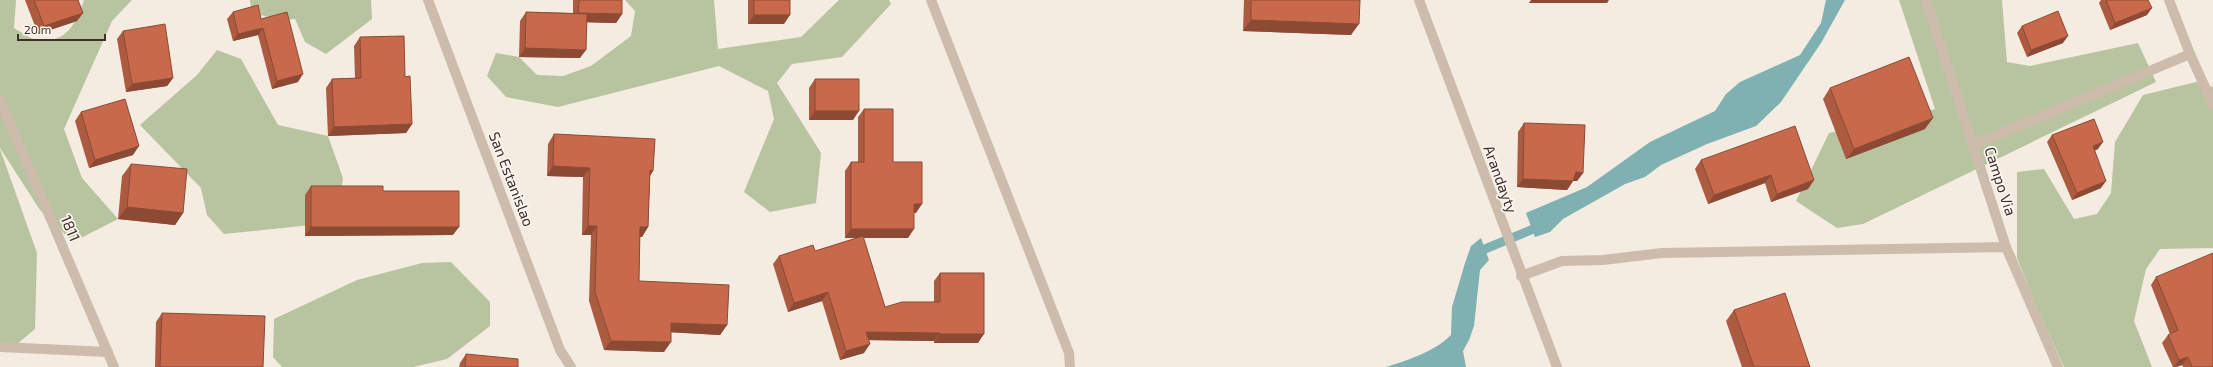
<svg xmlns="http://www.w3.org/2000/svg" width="2213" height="367" viewBox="0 0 2213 367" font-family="'Exo 2',sans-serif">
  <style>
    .green { fill: #b8c4a0 }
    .water { fill: #7fb0b2 }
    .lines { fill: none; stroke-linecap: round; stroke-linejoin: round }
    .stream { stroke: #7fb0b2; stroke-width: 9 }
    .street { stroke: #cdbbac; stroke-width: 10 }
    .wall { fill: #ac5a40 }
    .shaded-wall { fill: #8c4a34 }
    .building { fill: #c8694b; stroke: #8c4a34 }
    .labels { text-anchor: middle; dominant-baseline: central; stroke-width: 3.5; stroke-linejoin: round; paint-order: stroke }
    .street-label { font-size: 15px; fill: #3b302b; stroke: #fbf5ee }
  </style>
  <rect width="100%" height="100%" fill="#f4ebe1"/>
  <!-- green -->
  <path class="green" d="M0,0H16L14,28C21,32 32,40 39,41C68,42 76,23 84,0H132L112,21L64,129L82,178L118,219L73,242L40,210L0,148Z
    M250,0H371L372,19L326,54L305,42L295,19L282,20L252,13Z
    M625,0H714L718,49L801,37L839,0H889L891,4L842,57L792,64L777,83L821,153L816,203L770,212L744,192L774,119L768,91L719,66L558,107L506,97L487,76L496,53L519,57L537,75L563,76L591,66L631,36L635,11Z
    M1899,0H2002L2007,62L2030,66L2138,43L2156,82L1863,224L1837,228L1796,201L1829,133L1935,109Z
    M217,50L241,59L278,125L328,136L343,178L340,201L320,224L224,234L207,215L201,188L140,125L197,75Z
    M2196,82L2213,87V248L2160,249L2146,269L2134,321L2152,367H2064L2039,312L2017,258V172L2044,169L2074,219L2097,214L2111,193L2115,142L2143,95Z
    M0,149L37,253L35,329L10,350H0Z
    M451,262L490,302V326L447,359L413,367H282L273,357L274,319L357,280L422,263Z"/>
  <!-- water -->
  <path class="water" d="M1826,0H1845L1821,43L1781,102L1756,126L1707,144L1661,165L1645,177L1625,184L1563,219L1550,232L1535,237L1526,213L1587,187L1650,142L1715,111L1726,94L1740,82L1800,55L1821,23Z
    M1481,238L1489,260L1480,270L1474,326L1469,340L1463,351L1466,367H1386C1408,360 1434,352 1451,335L1452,307L1465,263L1471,246Z"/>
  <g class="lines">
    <!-- stream -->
    <path class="stream" d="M1478,255L1480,251L1543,225"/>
    <!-- street -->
    <path class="street" d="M428,0L560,350L571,367
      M931,0L1069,353L1070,367
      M1419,0L1557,367
      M1926,0L2006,247L2058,367
      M2169,0L2190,54L2213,105
      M0,100L114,367
      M1973,145L2190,54
      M1521,276L1562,261L1603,260L1662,253L2006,247
      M0,347L108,352"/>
  </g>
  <!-- wall -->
  <path class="wall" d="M25,0H78L83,13L77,21L38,34Z
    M573,0H622V14L616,23L586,22L580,58L519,57L520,21L526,12L573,13Z
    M748,0H790L784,24H748Z
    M1244,0H1360L1351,35L1243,31Z
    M2101,0H2148L2147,15L2110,30L2099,3Z
    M233,12L261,19L298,82L272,89L258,35L233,41L227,19Z
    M2022,26L2063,43L2027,57L2017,33Z
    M123,31L173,78L167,86L126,92L117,39Z
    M360,37L405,77L412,124L406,133L328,136L326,88L332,79L355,78L354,46Z
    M815,79L853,120H809V88Z
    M1830,88L1925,129L1846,159L1823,99Z
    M864,109L893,162L916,213H914L908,238H863L885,307L934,302V281L940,273L978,343H934V341L868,340L864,353L840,360L822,301L788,312L773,264L779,256L815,251L857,238H845V171L851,162H858V117Z
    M81,112L133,155L89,168L75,121Z
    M1524,123L1583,173L1577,181H1573L1567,190L1517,187L1518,132Z
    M554,134L653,171L650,176L648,227L642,237H640L639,281L727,325L720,335L671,332L664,352L604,350L589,301L591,235H582L583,177L547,176L548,144Z
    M2052,135L2098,149L2094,151L2101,188L2072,200L2047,142Z
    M1701,160L1814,180L1808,189L1771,202L1765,183L1708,204L1695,169Z
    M131,164L183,213L175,225L118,219L122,176Z
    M311,186L453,235L305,236V195Z
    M2156,277L2213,367H2183L2182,365L2176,367H2173L2162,343L2168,335L2170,334L2151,285Z
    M1734,310L1810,367H1742L1726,321Z
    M162,313L263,367H155L156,322Z
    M466,354L518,367H459L460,363Z"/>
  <!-- shaded-wall -->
  <path class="shaded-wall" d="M1531,0H1609L1607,3H1529Z
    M2152,8L2147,15L2110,30L2115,23Z
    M83,13L77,21L38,34L44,26Z
    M578,13L622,14L616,23L572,22Z
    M754,15H790L784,24H748Z
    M1251,20L1359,24L1351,35L1243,31Z
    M263,28L258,35L233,41L238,34Z
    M2068,36L2063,43L2027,57L2031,50Z
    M525,48L586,50L580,58L519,57Z
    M303,74L298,82L272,89L277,81Z
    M173,78L167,86L126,92L132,84Z
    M815,111H859L853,120H809Z
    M1933,118L1925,129L1846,159L1854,149Z
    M412,124L406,133L328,136L334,127Z
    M2103,142L2098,149L2087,153L2093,146Z
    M139,146L133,155L89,168L95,160Z
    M553,166L590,168L583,177L547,176Z
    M650,170L653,171L647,180Z
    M1576,172L1583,173L1577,181H1573L1567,190L1517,187L1523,179Z
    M1771,175L1765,183L1708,204L1714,195Z
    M1814,180L1808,189L1771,202L1777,194Z
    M2106,181L2101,188L2072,200L2077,193Z
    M914,204H922L916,213H908Z
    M127,207L183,213L175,225L118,219Z
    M588,226H597L591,235H582Z
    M311,227H459L453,235L305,236Z
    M640,227H648L642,237H634Z
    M851,229H914L908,238H845Z
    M828,292L822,301L788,312L794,303Z
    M671,323L727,325L720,335L665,332Z
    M866,332L940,333L934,341L860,340Z
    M940,334H984L978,343H934Z
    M611,341L671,342L664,352L604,350Z
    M870,344L864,353L840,360L846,351Z
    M2188,357L2182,365L2176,367H2174L2179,360Z"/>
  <!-- building -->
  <path class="building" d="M34,0H78L83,13L44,26Z
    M579,0H622V14L578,13Z
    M754,0H790V15H754Z
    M1251,0H1360L1359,24L1251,20Z
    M2106,0H2148L2152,8L2115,23Z
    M258,5L261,19L287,12L303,74L277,81L263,28L238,34L233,12Z
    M2058,11L2068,36L2031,50L2022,26Z
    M526,12L587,14L586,50L525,48Z
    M165,24L173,78L132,84L123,31Z
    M404,36L405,77L410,76L412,124L334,127L332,79L361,78L360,37Z
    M1909,57L1933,118L1854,149L1830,88Z
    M815,79H859V111H815Z
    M125,99L139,146L95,160L81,112Z
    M864,109H893V162H922V204H914V229H851V162H864Z
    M2094,119L2103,142L2093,146L2106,181L2077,193L2052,135Z
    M1524,123L1585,125L1583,173L1576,172L1573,181L1523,179Z
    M1795,126L1814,180L1777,194L1771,175L1714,195L1701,160Z
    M554,134L655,139L653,171L650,170L648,227H640L639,281L729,285L727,325L671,323V342L611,341L595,292L597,226H588L590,168L553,166Z
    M131,164L187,169L183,213L127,207Z
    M311,186H383V191H459V227H311Z
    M863,236L885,307L902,302H940V273H984V334H940V333L866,332L870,344L846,351L828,292L794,303L779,256L813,245L815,251Z
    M2213,253V367H2192L2188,357L2179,360L2168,335L2178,330L2156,277Z
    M1785,293L1810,367H1754L1734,310Z
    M162,313L265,316L263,367H160Z
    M466,354L518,359V367H465Z"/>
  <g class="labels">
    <!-- street labels -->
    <g class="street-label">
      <text transform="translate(512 179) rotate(69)">San Estanislao</text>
      <text transform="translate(1501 179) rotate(70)">Arandayty</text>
      <text transform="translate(2001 181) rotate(72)">Campo Via</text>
      <text transform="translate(71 228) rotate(67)">1811</text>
    </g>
  </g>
  <!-- scale -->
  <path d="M18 34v6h87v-6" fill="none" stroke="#3b302b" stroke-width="2"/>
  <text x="24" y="34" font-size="12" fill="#3b302b" stroke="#fbf5ee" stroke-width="3" paint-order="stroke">20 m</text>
</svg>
